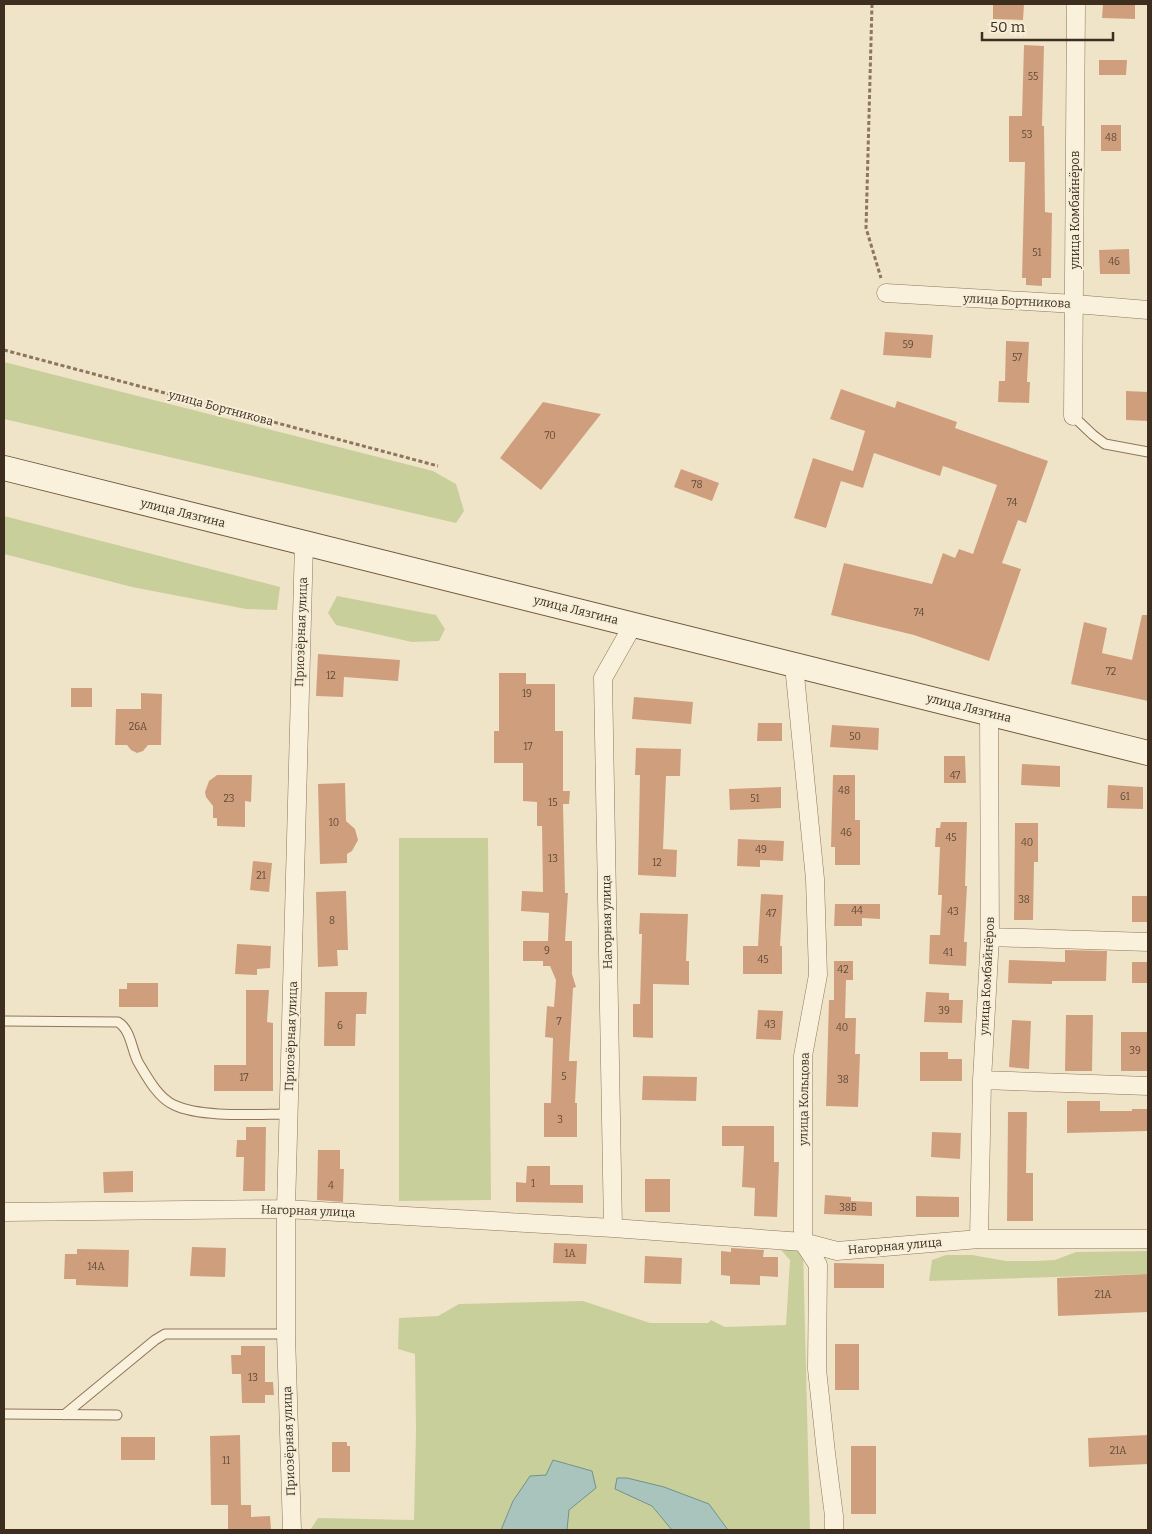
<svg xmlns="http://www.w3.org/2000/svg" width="1152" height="1534" viewBox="0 0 1152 1534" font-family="Bitter,serif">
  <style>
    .green { fill: #c9cf9b }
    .water { fill: #a9c4bc; stroke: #6f938a }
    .building { fill: #cf9f7d }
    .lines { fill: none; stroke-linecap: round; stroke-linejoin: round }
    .lane-casing { stroke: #8d765c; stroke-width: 11 }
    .street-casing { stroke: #8d765c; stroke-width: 19 }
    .secondary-casing { stroke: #6f573f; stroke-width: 26 }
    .path { stroke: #8d765c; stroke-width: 3; stroke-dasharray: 4 2.5; stroke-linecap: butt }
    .lane { stroke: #faf1dc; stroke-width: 9 }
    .street { stroke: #faf1dc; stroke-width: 18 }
    .secondary { stroke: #faf1dc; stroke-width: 24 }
    .labels { text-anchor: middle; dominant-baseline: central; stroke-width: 4; stroke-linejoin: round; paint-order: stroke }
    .number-label { font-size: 10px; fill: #624a37 }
    .street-label { font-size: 12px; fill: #3d2e20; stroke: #f7eed8 }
  </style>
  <rect width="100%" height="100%" fill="#f0e4c8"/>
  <!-- green -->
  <path class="green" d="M4,362L433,471L456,484L464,511L456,523L4,419Z
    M4,516L280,587L277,610L246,609L132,587L4,554Z
    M337,596L436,615L445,629L439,641L412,642L336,625L328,613Z
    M399,838H488L491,1200L399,1201Z
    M803,1248L810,1530H728L709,1504L615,1489L652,1506L672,1530H567L569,1510L546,1475L513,1501L501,1530H310L318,1518L414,1520L416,1431L415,1354L398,1349L399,1318L438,1316L459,1304L583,1301L650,1323H708L711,1320L725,1327L786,1325L790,1260L781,1250Z
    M1148,1251V1274L929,1281L932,1260L946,1255H972L1006,1261H1035L1055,1260L1076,1252Z"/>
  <!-- water -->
  <path class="water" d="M553,1460L592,1471L596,1488L569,1510L567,1530H501L513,1501L530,1476L546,1475Z
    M617,1478H627L664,1487L709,1504L728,1530H672L652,1506L615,1489Z"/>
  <!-- building -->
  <path class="building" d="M993,4H1024L1023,20L993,19Z
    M1103,4H1135V19L1102,18Z
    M1024,45L1044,46L1042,126H1044L1045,212L1052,213L1051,278H1042V286L1026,285V278H1022L1025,162H1009V116H1022Z
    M1099,60H1127L1126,75H1099Z
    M1101,125H1121V151H1101Z
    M1129,249L1130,274H1100L1099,250Z
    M885,332L933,335L931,358L883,355Z
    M1006,341L1029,342L1027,382H1030L1029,403L998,402L999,381H1005Z
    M841,389L895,408L897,401L957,422L955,428L1048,461L1026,523L1018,520L1002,563L1021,569L989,661L914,635L831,615L844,563L932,584L943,553L955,558L959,549L973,554L997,485L943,466L940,476L874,453L863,488L841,481L826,528L794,518L813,458L853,471L865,431L830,419Z
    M1126,391L1148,392V421L1126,420Z
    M543,402L601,414L541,490L500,458Z
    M681,469L719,483L712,501L674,487Z
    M1142,615H1148V701L1071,684L1084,622L1107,628L1102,653L1132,660Z
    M318,654L400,660L398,681L344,677L343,697L316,696Z
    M499,673H526V684H555V731H563V791H570L569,804H563L565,893H568L565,941H572V974L576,987L573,988L569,1061H577L575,1103H577V1137H544V1103H551L553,1038L545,1037L547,1006L554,1007L556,980L550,966H543V961H523V941H548L549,913L521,911L522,891L543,892L542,826H537V802L523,801V763H494V731H499Z
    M71,688H92V707H71Z
    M141,693L162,694L161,745H148L143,751L137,753L131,750L127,745H115L116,709H141Z
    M634,697L693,702L691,724L632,719Z
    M758,723H782V741H757Z
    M832,725L879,728L878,750L830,747Z
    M636,748L681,749L680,776H666L663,849L677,850L676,877L638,875L640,775H635Z
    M944,756H965L966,783H944Z
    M1022,764L1060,766V787L1021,785Z
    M217,775H252L251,802L245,801V827L217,826V818H213V806L206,797L205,792L209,781Z
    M833,775H855V820H860V865H835V847H831Z
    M345,783L346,821L355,829L358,840L352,851L347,854V863L320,864L318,784Z
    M1108,785L1143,787V809L1107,808Z
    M781,787V808L730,810L729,789Z
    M941,822H967L965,886H967L964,942H967L966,966L929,964L930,935H940L942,895H938L940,847H935L936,828H940Z
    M1015,823H1038V862H1034L1033,920H1014Z
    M738,839L784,841L783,861L760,860V867L737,866Z
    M253,861L272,863L269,892L250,890Z
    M346,891L348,950H337L338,966L318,967L316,892Z
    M761,894L783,895L780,946H782V974H743V946H758Z
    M1132,896H1148V922H1132Z
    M835,904H880V919L862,918V926H834Z
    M640,913L688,914L686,961H689V985L653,984V1038L633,1037V1004H640L642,934H639Z
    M237,944L271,946L270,968L257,969V975L235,974Z
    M1065,950L1107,951L1106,981H1052V984L1008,983L1009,960L1065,962Z
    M834,961H853V980H846L845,1018H856L855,1054H860L858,1107L826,1106L829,1000H834Z
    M1132,962H1148V983H1132Z
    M127,983H158V1007H119V989H127Z
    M246,990H269L267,1022L273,1023V1091H214V1065H246Z
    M325,992H367L366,1014H356L355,1046H324Z
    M926,992L949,993V1000H963L962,1023L924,1022Z
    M758,1010L783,1011L781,1040L756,1039Z
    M1066,1015H1093L1092,1071H1065Z
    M1012,1020L1031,1021L1029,1069L1009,1067Z
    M1121,1032H1148V1071H1121Z
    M920,1052H948V1059H962V1081H920Z
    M643,1076L697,1077L696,1101L642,1100Z
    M1067,1101H1100V1111H1132V1109H1148V1131L1067,1133Z
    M1008,1112H1027L1026,1173H1033V1221H1007Z
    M722,1126H774V1162H779L777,1217L754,1216L755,1188L742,1187L744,1146H722Z
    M246,1127H266L265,1191H243L244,1157H236L237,1140H246Z
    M932,1132L961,1133L960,1159L931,1157Z
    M318,1150H340V1169H344L343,1202L317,1200Z
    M527,1166H550V1185H583V1203L516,1202V1182L526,1183Z
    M133,1171V1192L104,1193L103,1172Z
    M645,1179H670V1212H645Z
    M825,1195L851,1197V1201L872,1202V1216L824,1214Z
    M916,1196L959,1197V1217H916Z
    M554,1243L587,1244L586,1264L553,1263Z
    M192,1247L226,1248L225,1277L190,1276Z
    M731,1248L764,1250L763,1257H778V1277L760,1276V1285L730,1284V1276L721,1275V1251L731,1252Z
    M77,1249L129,1250L128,1287L76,1285V1279H64L65,1254H77Z
    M645,1256L682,1258L681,1284L644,1283Z
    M834,1263L884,1264V1288H834Z
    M1148,1274V1312L1058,1316L1057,1278Z
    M835,1344H859V1390H835Z
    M241,1346H265V1382H273L274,1395H265V1403H242L241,1374H232L231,1355H241Z
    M240,1435L241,1505H251V1517L270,1516L271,1530H228V1505H211L210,1436Z
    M1148,1435V1464L1089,1467L1088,1438Z
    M121,1437H155V1460H121Z
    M332,1442H347V1446H350V1472H332Z
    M851,1446H876V1514H851Z"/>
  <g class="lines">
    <!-- lane casing -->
    <g class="lane-casing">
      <path id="lane" d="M1073,416L1093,435L1105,444L1148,452
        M4,1021L118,1022C131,1030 131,1048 138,1062C147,1077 158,1098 174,1105C201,1118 258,1114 288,1114
        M4,1414L117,1415
        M64,1415L155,1340L165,1334H286"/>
    </g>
    <!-- street casing -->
    <g class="street-casing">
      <path id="street" d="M886,293L1075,304L1148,310
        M1073,416L1076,4
        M794,665L815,879L818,975L803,1056V1242L818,1265L817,1369L826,1453L834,1516V1530
        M990,937L1148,942
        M982,1080L1148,1086
        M4,1212L286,1209L613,1228L803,1242L837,1251L979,1239H1148
        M613,1228L603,678L633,625
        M979,1239L982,1080L990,937L989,713
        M292,1530L286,1334V1209L304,543"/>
    </g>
    <!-- secondary casing -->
    <g class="secondary-casing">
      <path id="secondary" d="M4,468L1148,753"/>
    </g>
    <!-- path -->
    <path class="path" d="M872,4L866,228L881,278
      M4,350L438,466"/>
    <!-- lane -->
    <use href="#lane" class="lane"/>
    <!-- street -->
    <use href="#street" class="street"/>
    <!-- secondary -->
    <use href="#secondary" class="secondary"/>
  </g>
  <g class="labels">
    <!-- number labels -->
    <g class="number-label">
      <text x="1033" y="77">55</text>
      <text x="1027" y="135">53</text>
      <text x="1111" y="138">48</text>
      <text x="1037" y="253">51</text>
      <text x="1114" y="262">46</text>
      <text x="908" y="345">59</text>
      <text x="1017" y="358">57</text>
      <text x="550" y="436">70</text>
      <text x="697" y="485">78</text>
      <text x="1012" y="503">74</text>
      <text x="919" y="613">74</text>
      <text x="1111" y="672">72</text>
      <text x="331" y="676">12</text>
      <text x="527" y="694">19</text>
      <text x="138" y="727">26А</text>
      <text x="855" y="737">50</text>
      <text x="528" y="747">17</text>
      <text x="955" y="776">47</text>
      <text x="844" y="791">48</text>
      <text x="1125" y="797">61</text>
      <text x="229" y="799">23</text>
      <text x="755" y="799">51</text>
      <text x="553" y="803">15</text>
      <text x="334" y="823">10</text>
      <text x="846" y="833">46</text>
      <text x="951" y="838">45</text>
      <text x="1027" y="843">40</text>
      <text x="761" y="850">49</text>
      <text x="553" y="859">13</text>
      <text x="657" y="863">12</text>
      <text x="261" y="876">21</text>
      <text x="1024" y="900">38</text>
      <text x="857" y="911">44</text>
      <text x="953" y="912">43</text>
      <text x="771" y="914">47</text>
      <text x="332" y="921">8</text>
      <text x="547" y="951">9</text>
      <text x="948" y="953">41</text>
      <text x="763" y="960">45</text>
      <text x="843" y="970">42</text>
      <text x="944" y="1011">39</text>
      <text x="559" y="1022">7</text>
      <text x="770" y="1025">43</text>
      <text x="340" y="1026">6</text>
      <text x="842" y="1028">40</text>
      <text x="1135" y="1051">39</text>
      <text x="564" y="1077">5</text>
      <text x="244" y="1078">17</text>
      <text x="843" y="1080">38</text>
      <text x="560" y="1120">3</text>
      <text x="533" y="1184">1</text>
      <text x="331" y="1186">4</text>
      <text x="848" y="1208">38Б</text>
      <text x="570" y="1254">1А</text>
      <text x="96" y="1267">14А</text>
      <text x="1103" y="1295">21А</text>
      <text x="253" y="1378">13</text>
      <text x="1118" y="1451">21А</text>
      <text x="226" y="1461">11</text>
    </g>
    <!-- street labels -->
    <g class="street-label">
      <text transform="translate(1075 210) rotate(-90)">улица Комбайнёров</text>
      <text transform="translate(1017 301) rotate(3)">улица Бортникова</text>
      <text transform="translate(221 408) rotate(15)">улица Бортникова</text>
      <text transform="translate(183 513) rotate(14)">улица Лязгина</text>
      <text transform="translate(576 610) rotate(14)">улица Лязгина</text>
      <text transform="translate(301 632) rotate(-88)">Приозёрная улица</text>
      <text transform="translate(969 708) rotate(14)">улица Лязгина</text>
      <text transform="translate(607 922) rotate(-91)">Нагорная улица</text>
      <text transform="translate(987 976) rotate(-87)">улица Комбайнёров</text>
      <text transform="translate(291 1036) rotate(-88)">Приозёрная улица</text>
      <text transform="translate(804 1099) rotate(-89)">улица Кольцова</text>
      <text transform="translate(308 1211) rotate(2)">Нагорная улица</text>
      <text transform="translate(895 1246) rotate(-5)">Нагорная улица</text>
      <text transform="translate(289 1441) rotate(-92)">Приозёрная улица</text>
    </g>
  </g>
  <!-- border -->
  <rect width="1152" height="1534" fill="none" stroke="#3d2e20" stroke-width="10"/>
  <!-- scale -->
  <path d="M982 32v8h131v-8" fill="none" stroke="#3d2e20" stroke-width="2.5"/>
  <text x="990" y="32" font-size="15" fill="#3d2e20" stroke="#f7eed8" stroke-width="4" paint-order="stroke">50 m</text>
</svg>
